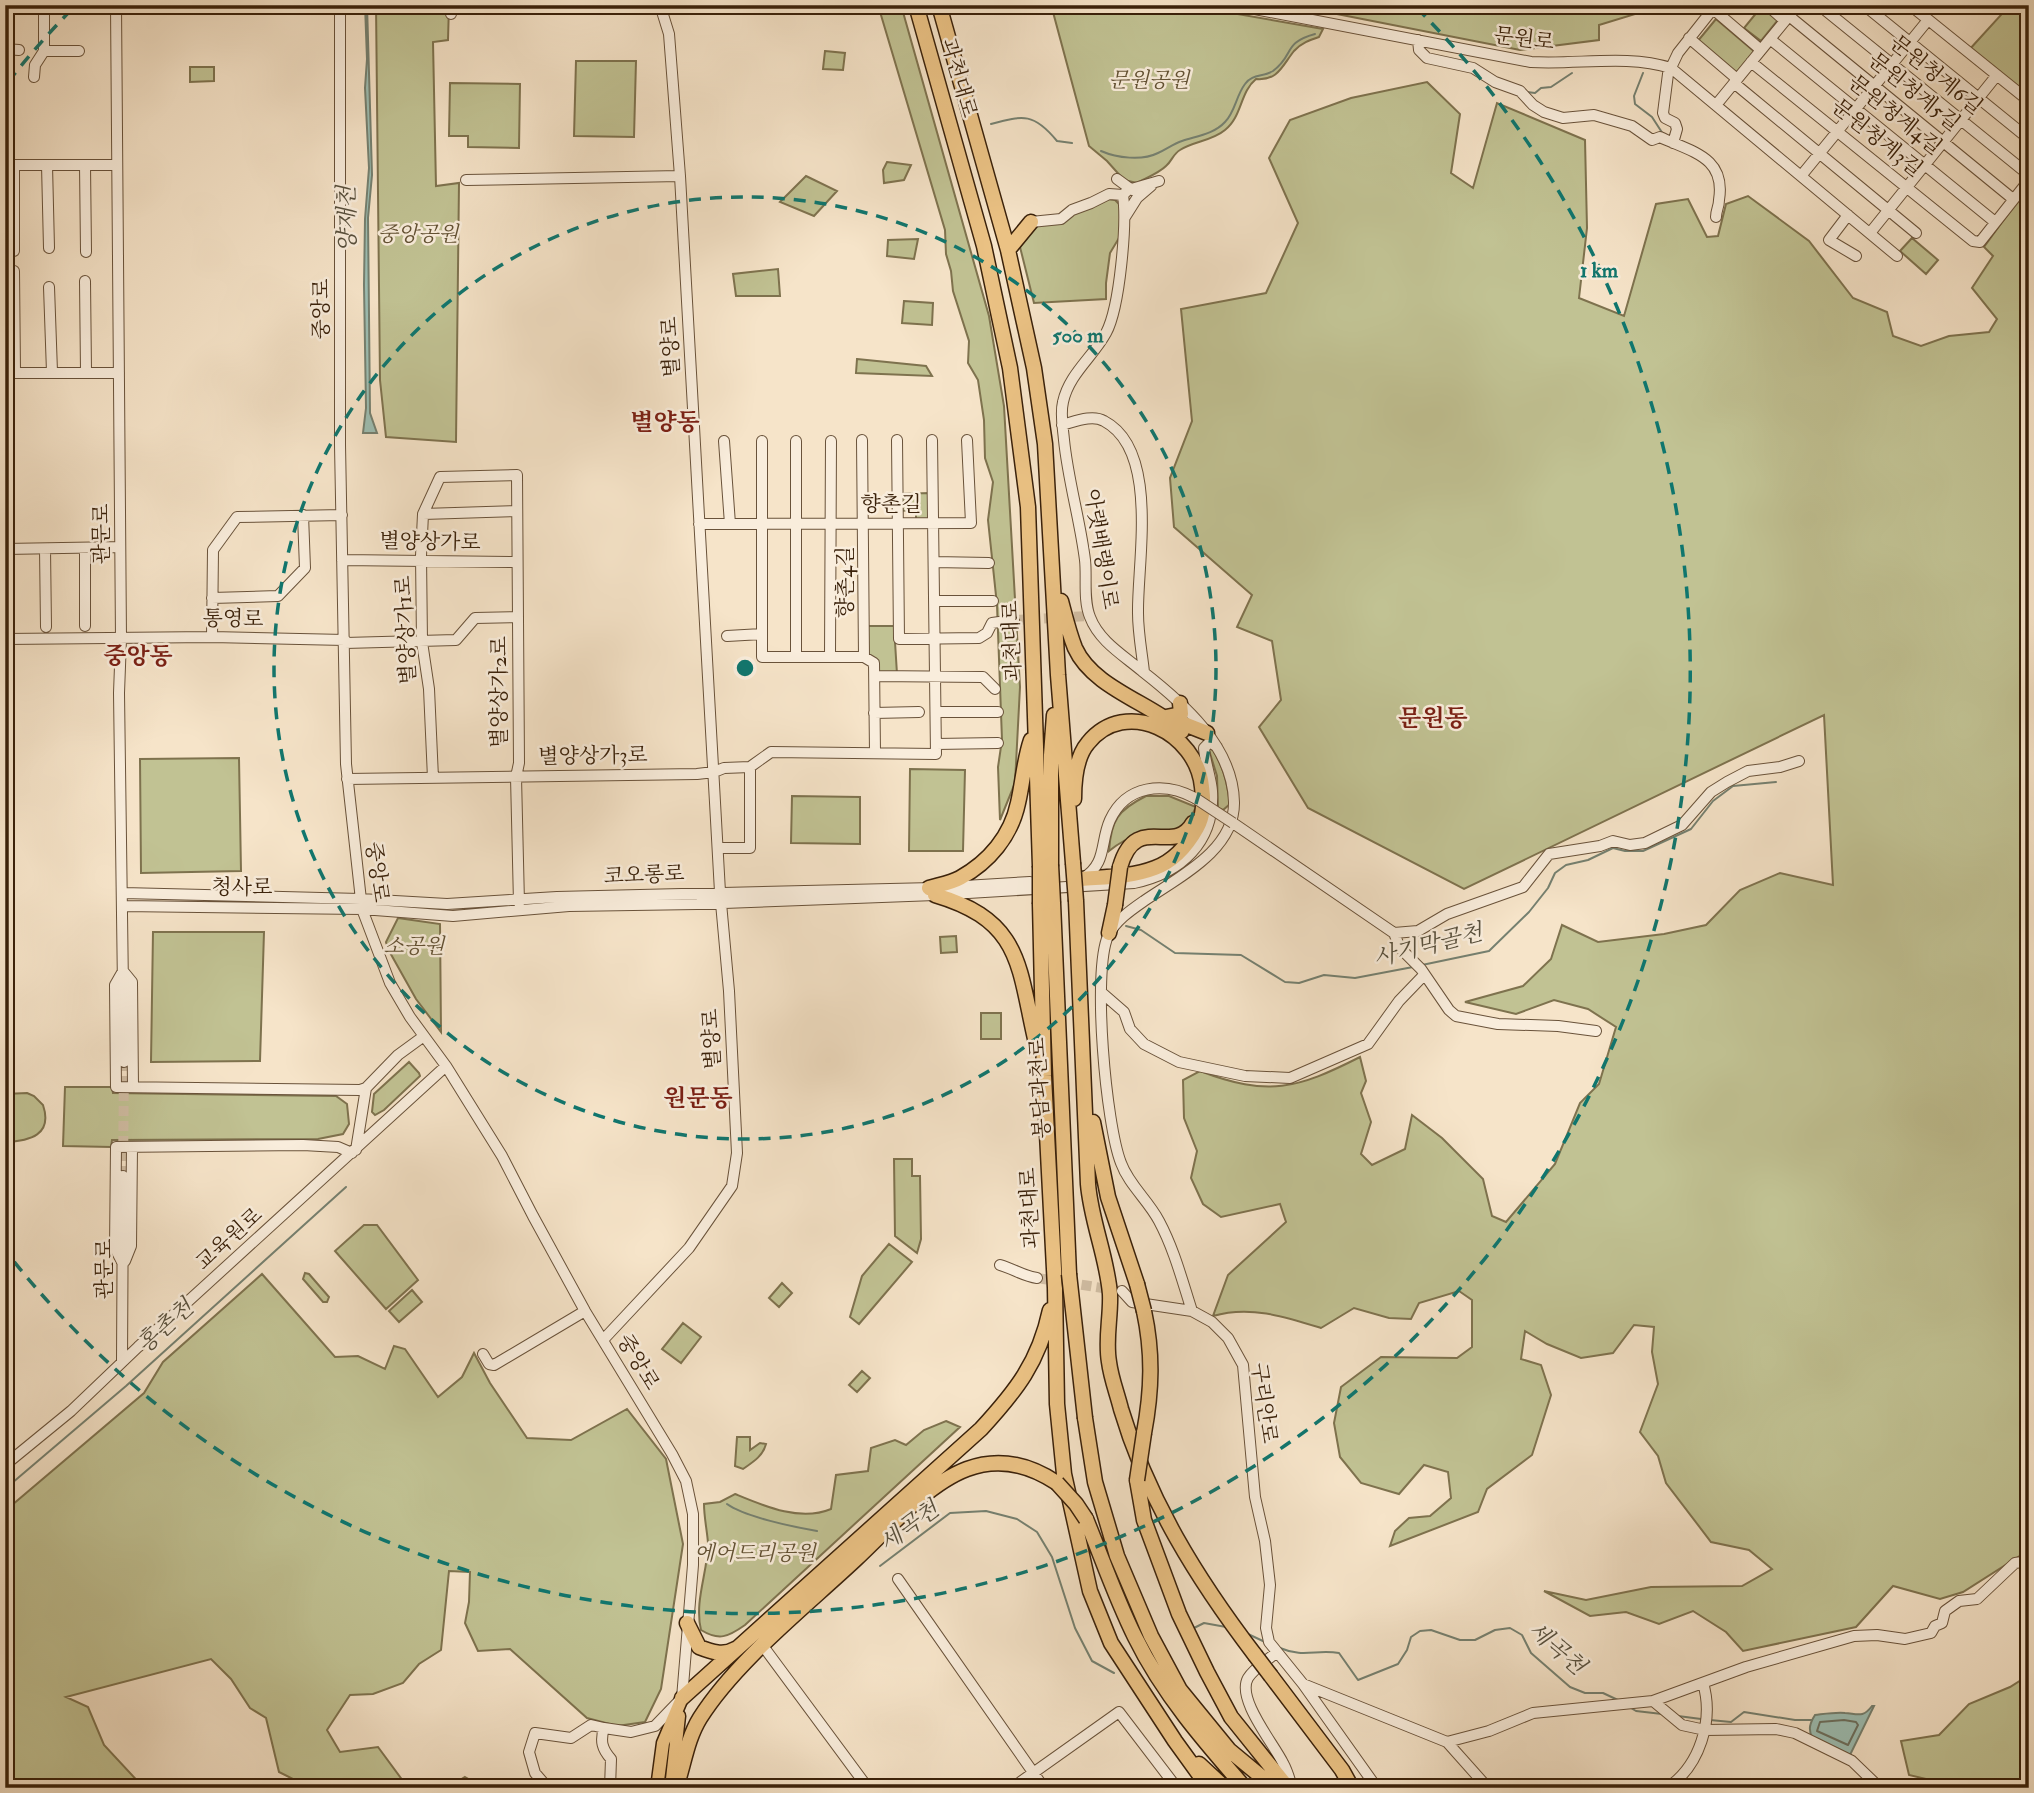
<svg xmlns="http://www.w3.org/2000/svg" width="2034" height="1793" viewBox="0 0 2034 1793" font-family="'IM FELL Double Pica','Noto Serif KR',serif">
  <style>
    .green { fill: #c1c293; stroke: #7e724e; stroke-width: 2 }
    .water { fill: #9dbfb4; stroke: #758070; stroke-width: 2 }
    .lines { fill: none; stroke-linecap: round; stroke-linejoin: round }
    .shore { stroke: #6c705f; stroke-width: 2 }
    .stream { stroke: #758070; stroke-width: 2 }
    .minor-tunnel { stroke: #d0bda3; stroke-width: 10; stroke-dasharray: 10 5; stroke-linecap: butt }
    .minor-casing { stroke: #69523a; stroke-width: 12 }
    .major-casing { stroke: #3a210a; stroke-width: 15 }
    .highway-casing { stroke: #3a210a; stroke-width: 17 }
    .minor { stroke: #f9eddc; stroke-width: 10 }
    .major { stroke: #ebc284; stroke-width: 12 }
    .highway { stroke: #ebc284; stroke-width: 14 }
    .minor-bridge-casing { stroke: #69523a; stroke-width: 12; stroke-linecap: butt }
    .highway-bridge-casing { stroke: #3a210a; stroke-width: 17; stroke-linecap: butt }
    .minor-bridge { stroke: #f9eddc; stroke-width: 10 }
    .highway-bridge { stroke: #ebc284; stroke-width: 14 }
    .ring { fill: none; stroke: #0f766e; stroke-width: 3.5; stroke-dasharray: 12 9 }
    .labels { text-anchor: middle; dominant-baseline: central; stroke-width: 5; stroke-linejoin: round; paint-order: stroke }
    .street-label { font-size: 21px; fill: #3a210a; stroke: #f9eddc }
    .park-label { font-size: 21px; font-style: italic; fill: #625133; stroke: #f9eddc }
    .water-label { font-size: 23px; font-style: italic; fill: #58503d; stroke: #f9eddc }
    .quarter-label { font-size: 24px; font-weight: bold; fill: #7a1f14; stroke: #f9eddc }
    .centre { fill: #0f766e; stroke: #f9eddc; stroke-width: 3.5 }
    .ring-label { font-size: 21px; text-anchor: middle; font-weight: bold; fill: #0f766e; stroke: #f9eddc; stroke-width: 5; stroke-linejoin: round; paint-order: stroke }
  </style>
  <rect width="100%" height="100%" fill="#f6e4c9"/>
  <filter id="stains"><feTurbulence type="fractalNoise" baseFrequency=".00286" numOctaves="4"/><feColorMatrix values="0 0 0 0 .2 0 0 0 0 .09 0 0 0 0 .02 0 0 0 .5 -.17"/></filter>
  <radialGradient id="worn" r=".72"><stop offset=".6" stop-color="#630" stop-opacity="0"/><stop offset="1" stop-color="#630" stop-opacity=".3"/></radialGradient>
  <!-- green -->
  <path class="green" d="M376,5H449L448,40L433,42L436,186L459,183L456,442L386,437L380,380Z
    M878,5H901L989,316L1004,406L1020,687L1015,783L1000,820L998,767L1002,740L997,605L988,520L993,482L985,458L984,420L978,380L968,363L969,341L953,291L951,271L946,254L945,230Z
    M1053,5H1186L1323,29L1319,37C1310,40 1301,43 1294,51C1282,66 1278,81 1256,79C1240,92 1242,117 1225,130C1212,141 1194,141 1180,150C1173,154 1172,161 1166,166C1159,173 1146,178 1137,183L1124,180L1107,161L1089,146L1053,12Z
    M1291,5H1657L1655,8L1599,25V40L1520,50Z
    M1995,5H2029V100L1969,50L2001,15Z
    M1762,6L1778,20L1761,41L1744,28Z
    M1716,19L1756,53L1736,76L1697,42Z
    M825,51L845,53L843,70L823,69Z
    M576,61H636L634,137L574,136Z
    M190,67H214V81L190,82Z
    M1427,82L1460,114L1451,173L1473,188L1497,103L1585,140L1587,228L1579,298L1624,316L1656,204L1688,199L1707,237L1718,236L1726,204L1748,196L1809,241L1853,298L1887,312L1893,336L1921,346L1949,336L1989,332L1997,319L1972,288L1993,256L1984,247L2029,185V1550L1963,1592L1940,1599L1893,1586L1856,1627L1743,1651L1726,1632L1693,1611L1659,1624L1626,1612L1590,1616L1544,1591L1586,1600L1651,1587L1742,1586L1772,1569L1749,1550L1711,1542L1666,1483L1658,1456L1640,1432L1658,1384L1652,1352L1654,1327L1634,1325L1613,1353L1581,1358L1547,1344L1525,1331L1521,1359L1541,1365L1551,1395L1532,1455L1487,1489L1478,1512L1390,1546L1395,1531L1409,1518L1430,1516L1451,1498L1448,1472L1424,1465L1399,1494L1361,1483L1340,1457L1334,1423L1341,1387L1381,1357L1457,1358L1472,1347V1300L1459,1291L1419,1303L1411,1319L1389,1318L1354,1308L1321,1328C1286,1317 1250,1305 1213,1316L1228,1275L1286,1222L1280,1204L1221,1217L1203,1204L1191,1178L1197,1151L1184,1118L1183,1080L1200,1071C1268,1097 1297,1089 1360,1057L1366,1081L1361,1093L1371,1122L1361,1154L1372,1165L1405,1149L1412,1115L1442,1138L1483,1179L1492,1216L1506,1222L1555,1164L1580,1103L1599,1084L1616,1027L1588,1009L1554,1000L1516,1014L1465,1002L1523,986L1551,959L1562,925L1598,942L1664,934L1706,925L1740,890L1780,873L1833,885L1824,715L1464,889L1308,808L1259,727L1281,700L1272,641L1237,627L1252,595L1174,527L1170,478L1192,421L1181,309L1266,293L1298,223L1269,158L1290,120L1351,98Z
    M450,83L520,84L519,148L468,147V136H449Z
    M887,162L911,165L904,180L884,183L883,170Z
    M806,176L837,191L814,216L780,202Z
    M1108,199L1115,200L1121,206L1119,238L1110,253L1106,283V299L1034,303L1016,231Z
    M1912,238L1938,260L1926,274L1900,251Z
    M918,239L914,259L887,256L888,240Z
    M778,269L780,296H736L733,274Z
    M904,301L933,303L932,325L902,323Z
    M857,359L926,366L932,376L856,373Z
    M929,493L930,522H916V510L898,511V494Z
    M867,626H894L897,674H879L866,655Z
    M1210,746C1223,764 1227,782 1230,804L1223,810L1218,808L1217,776L1208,747Z
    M239,758L241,871L141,873L140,759Z
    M910,769L965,770L963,851H909Z
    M792,796L860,797V844L791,843Z
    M1146,796H1169L1196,807L1190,819L1178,832C1148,833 1134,831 1109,851C1111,820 1118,810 1146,796Z
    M398,918L440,924L441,1032L416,999L388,949L386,942Z
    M153,932H264L260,1061L151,1062Z
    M956,936L957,952L941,953L940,937Z
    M981,1013H1001V1039H981Z
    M409,1062L419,1073L420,1076L384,1110L375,1115L372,1112L374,1094Z
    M65,1087H112L113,1093L336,1096L347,1104L349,1124L343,1134L318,1139L112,1140L111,1147L63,1146Z
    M27,1093L34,1096L43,1105C53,1135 30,1141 5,1142V1094Z
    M894,1159H912V1176H920L921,1239L917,1253L895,1236Z
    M364,1225H377L418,1280L386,1309L335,1251Z
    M889,1244L912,1262L859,1324L850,1317L862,1276Z
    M305,1273L309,1274L329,1297L327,1302H323L303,1279Z
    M262,1274L335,1357L358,1356L385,1369L394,1346L405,1349L438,1397L462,1377L474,1353L490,1383L527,1438L571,1440L627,1409L666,1459L683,1544L661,1689L645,1722L617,1726L587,1718L510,1649L478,1651L465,1623L469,1602L470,1572L449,1571L441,1650L419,1664L403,1683L373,1694L350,1695L327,1730L340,1752L378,1747L406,1785L412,1788H311L279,1772L266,1718L250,1708L231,1679L211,1659L66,1697L88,1707L104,1745L144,1788H5V1511L144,1393L163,1362Z
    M782,1283L792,1293L779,1307L769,1298Z
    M412,1290L422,1302L399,1322L389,1311Z
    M683,1323L701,1337L681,1363L662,1349Z
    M862,1371L870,1378L857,1392L849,1385Z
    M946,1421L960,1427L745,1625C728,1637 719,1641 701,1630C694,1601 708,1572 708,1543C707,1530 704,1517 704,1504L720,1502L735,1494C764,1506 800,1522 831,1509L836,1475L868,1471L871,1448L895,1440L906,1445L924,1430Z
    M737,1437H750V1450L760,1443L766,1444C763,1456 753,1462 743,1469L735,1466Z
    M2029,1675V1788H1987L1985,1783L1960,1787L1909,1775L1901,1741L1939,1735L1969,1704L2010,1687Z
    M465,1777L484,1788H447Z"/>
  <!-- water -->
  <path class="water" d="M365,5H367L372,175L368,218L370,413L377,433H363L366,408L364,285L365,219L369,168L365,88L367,59Z
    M1872,1706H1874L1850,1755L1812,1737C1808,1729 1810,1723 1815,1715C1824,1714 1836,1712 1845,1713C1858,1714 1863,1718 1872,1706Z"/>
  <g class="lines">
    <!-- shore -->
    <path class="shore" d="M1844,1720L1856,1722L1858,1725L1848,1745L1817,1731L1820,1722Z"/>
    <!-- stream -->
    <path class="stream" d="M1643,73L1634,96L1635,104L1652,117L1663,134
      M1527,92L1535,93L1541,88L1551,87L1572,73
      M991,124C1024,115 1034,113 1057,141L1072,143
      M1101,151C1117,158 1142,161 1158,153C1167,149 1173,144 1182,141C1197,136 1214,134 1225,122C1235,112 1236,96 1245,84C1252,74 1263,77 1273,71C1295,55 1282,43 1315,34
      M1126,926L1141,930L1175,953L1241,955L1285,982L1299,983L1324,975L1355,978L1413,967
      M1422,965L1489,951L1529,912L1548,888L1555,873L1566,865L1588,860L1613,848L1625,851H1643L1691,829L1713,801L1733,786L1776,782
      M5,1489L126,1386L346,1187
      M727,1504C745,1517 794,1527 817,1531
      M880,1566L950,1513L986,1511L1017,1519L1037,1532L1052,1557L1075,1628L1092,1661L1114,1673
      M1192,1629L1204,1623L1226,1627
      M1248,1634L1265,1642
      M1280,1648C1303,1658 1317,1649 1339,1653L1358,1680L1398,1664L1407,1650L1411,1637L1420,1631L1431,1630L1460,1640H1475L1495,1630L1510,1628L1522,1635L1531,1653L1570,1687L1585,1693H1603L1620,1701
      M1631,1708L1636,1711L1662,1714
      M1678,1716L1701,1719
      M1710,1720L1731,1722L1744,1712L1795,1720H1812"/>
    <!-- minor-tunnel -->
    <path class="minor-tunnel" d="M1014,620L1089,616
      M123,1176L124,1062
      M1037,1278L1122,1291"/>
    <!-- minor casing -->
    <g class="minor-casing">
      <path id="minor" d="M116,5L121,639L119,693L124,1062
        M340,5V445L346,764L362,909L390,983L410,1017L446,1066L502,1156L533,1216L585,1311L672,1454L686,1481L693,1514V1565L682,1698L655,1726L631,1732L604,1728C600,1741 602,1749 611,1759L610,1788
        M1234,5L1531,62C1578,65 1626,54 1671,68L1897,256
        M1767,5L1785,21
        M1819,5L2029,175
        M1864,5L2029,139
        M1910,5L2029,101
        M1713,9L1761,50
        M451,14V5
        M1789,16L2013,199
        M1689,38L1737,79
        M1770,39L1995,222
        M1418,40L1419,50L1427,58L1473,68L1495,82L1520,91L1533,105L1544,112L1563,118L1594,115L1632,126L1652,140L1660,137C1692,152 1726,157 1719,200C1719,207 1716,210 1716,217
        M5,49L19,50
        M44,51H79
        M1751,62L1973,241L1980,242L2029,180
        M34,77L35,65L44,51V5
        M1734,83L1916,233
        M1716,105L1798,5
        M1673,143L1677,129L1675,123L1665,118L1663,113L1668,74L1678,53L1716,5
        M5,165H117
        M47,165L49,248
        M85,165L86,252
        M1801,176L1928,20
        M1117,179L1132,190
        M466,180L680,176
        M1159,181L1128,190L1123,195C1127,223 1120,307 1106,333C1093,357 1069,374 1063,402C1060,414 1063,428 1064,440C1068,480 1080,520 1085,560C1087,577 1083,600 1090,617C1099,641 1123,655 1142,671C1183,703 1233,746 1234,802C1235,850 1179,877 1144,901C1131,910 1115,921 1108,936C1092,972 1106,1125 1121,1163C1129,1185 1148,1200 1159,1221C1174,1249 1182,1280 1192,1311L1212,1322L1228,1338L1243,1365L1255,1497L1265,1541L1270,1585L1266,1628L1269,1642L1303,1684L1447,1742L1488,1788
        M1848,215L1829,240L1856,256
        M1125,217L1137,198L1151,186
        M1031,222L1061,219L1072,210L1091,203L1109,194L1123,195
        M1870,233L1997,75
        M14,251V165
        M14,271L15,373
        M85,281L86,372
        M49,287L52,372
        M5,373H119
        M1062,425C1074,422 1092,414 1104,421C1160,450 1137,563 1138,613C1138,633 1142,653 1144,672
        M862,440L864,657L874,663L875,753
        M897,440L899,639L979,638L987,633L992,623L1014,620
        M724,441L730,524
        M762,441V657H864
        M796,441V657
        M423,514L517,511
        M699,524L971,523L967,440
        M85,548V626
        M5,549L120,547
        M45,549L46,627
        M342,560L517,562
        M934,562L989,563
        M212,598L278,596L305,568L303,515
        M934,601H993
        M6,628V549
        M727,636L762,634
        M212,637L213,550L237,517L342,515
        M5,639L212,637L345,640
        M345,643L456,640L475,618L518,617
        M830,656L831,441
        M875,676L983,677L995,689
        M936,712H998
        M874,713L919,712
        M936,744L998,743
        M433,778L429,689L422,642L421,556L423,514L440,477L517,475L519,763L516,777L519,903
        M347,779L697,774L714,772L724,768L750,767L771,752L936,754L932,440
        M1233,823L1394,933L1400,948L1421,969L1449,1010L1456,1016L1498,1024L1558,1026L1596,1031
        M718,848H750V767
        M1083,878C1107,864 1100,842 1110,820C1126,785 1164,781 1195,798
        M948,887L1030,882
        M123,893L360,899L447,904L557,897L933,888
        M123,906L362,909L453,916L569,906L697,904L935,895L1134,883C1181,873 1215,842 1212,791C1211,777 1205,763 1204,748L1210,742L1217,747
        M1394,933L1418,931L1447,914L1523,887L1549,854L1600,846L1613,841L1630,845L1645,843L1682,825L1711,792L1727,782L1748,771L1780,767L1799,761
        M1101,992L1124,1012L1130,1029L1144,1044L1179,1062L1245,1076L1290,1078L1368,1044L1399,1001L1424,975
        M133,1087L132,982L123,971L115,985L116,1087L360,1090L366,1088
        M356,1150L366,1088L398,1055L424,1036
        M125,1261L131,1246L132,1147
        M123,1264L115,1248L116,1147L303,1145L338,1147L352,1153
        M1000,1265C1014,1269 1023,1276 1037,1278
        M1122,1291L1132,1302L1192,1311
        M603,1340L689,1248L732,1186L737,1153L729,991L720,892L680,176L669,34L660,5
        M483,1354L489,1364L494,1365L585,1311
        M122,1362L123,1176
        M5,1465L71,1411L138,1347L446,1066
        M898,1579L1044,1788
        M763,1646L868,1788
        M1277,1652C1268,1660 1254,1668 1248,1678C1236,1699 1274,1744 1283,1763C1287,1770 1289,1777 1291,1784
        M1303,1684L1377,1788
        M1653,1701L1682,1725L1705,1730L1776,1729L1795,1733L1852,1761L1880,1788
        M1447,1742L1489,1731L1533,1713L1653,1701L1746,1667L1854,1636L1877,1635L1905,1639L1931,1633L1935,1626L1942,1623L1945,1611L1959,1601L1977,1599L2015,1563L2029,1561
        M548,1788L535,1773L529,1752L535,1733L571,1738L591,1725L604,1728
        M1012,1788L1119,1712L1177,1788
        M1667,1788C1700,1766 1714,1720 1703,1683"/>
    </g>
    <!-- major casing -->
    <g class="major-casing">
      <path id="major" d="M657,1788L663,1743L682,1698
        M671,1788L679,1716"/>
    </g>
    <!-- highway casing -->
    <g class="highway-casing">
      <path id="highway" d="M916,5L984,246L1010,368L1028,507L1040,866
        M939,5L1008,250L1034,368L1045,444L1058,675L1073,863
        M1008,250L1031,222
        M1061,601C1065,616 1069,633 1075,648C1093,688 1151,703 1182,731
        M1166,717L1181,714L1180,703
        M1174,720L1207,733
        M1074,799C1074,781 1076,757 1088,743C1126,696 1197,733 1202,787C1204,802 1204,815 1197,828C1187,846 1174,861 1155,868C1132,877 1105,877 1081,879
        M1051,865V755L1054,715
        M1120,867C1136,811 1174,857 1193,823
        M929,888C939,885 951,883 960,878C989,862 1011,836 1018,803C1023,782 1024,760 1031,740
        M935,895C1023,921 1018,967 1036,1043
        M1076,901L1088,1184C1091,1221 1107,1257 1110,1294C1111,1317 1105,1339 1109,1362C1111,1378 1117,1393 1121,1409C1148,1500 1197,1579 1255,1655
        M1053,903L1069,1274
        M1040,904L1044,1076L1055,1288L1057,1404L1064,1474L1090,1591L1111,1643L1175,1741L1209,1788
        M1109,933L1115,905
        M1093,1122L1108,1197L1137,1284
        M1085,1418L1095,1482L1117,1556L1151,1636L1180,1690L1229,1750L1275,1788
        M1144,1433C1152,1390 1153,1353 1144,1311
        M1137,1480L1144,1520L1179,1614L1207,1672L1231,1717L1288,1788
        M1086,1519C1102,1558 1116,1599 1135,1637C1163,1694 1204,1741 1245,1788
        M687,1623L699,1647C712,1652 723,1656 735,1649
        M1271,1676L1342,1770L1352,1788
        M682,1698L981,1429C1016,1391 1039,1362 1050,1310
        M1199,1764L1225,1788
        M676,1788C684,1764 687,1739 700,1718C736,1661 806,1606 856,1559C887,1530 927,1484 967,1469C999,1457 1030,1465 1057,1483"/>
    </g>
    <!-- minor -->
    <use href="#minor" class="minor"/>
    <!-- major -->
    <use href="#major" class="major"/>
    <!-- highway -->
    <use href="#highway" class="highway"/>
    <!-- minor-bridge casing -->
    <g class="minor-bridge-casing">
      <path id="minor-bridge" d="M1195,798L1233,823"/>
    </g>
    <!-- highway-bridge casing -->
    <g class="highway-bridge-casing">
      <path id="highway-bridge" d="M1073,863L1076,901
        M1051,865L1053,903
        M1040,866V904
        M1115,905L1120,867
        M1069,1274L1085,1418
        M1137,1284L1144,1311
        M1137,1480L1144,1433
        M1057,1483L1076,1504L1086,1519
        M1255,1655L1271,1676"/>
    </g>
    <!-- minor-bridge -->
    <use href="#minor-bridge" class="minor-bridge"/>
    <!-- highway-bridge -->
    <use href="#highway-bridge" class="highway-bridge"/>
  </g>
  <!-- distance rings -->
  <g class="ring">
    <circle cx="745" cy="668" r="471"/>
    <path d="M8 82A942 942 0 0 1 73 8M1417 8A942 942 0 1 1 8 1254"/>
  </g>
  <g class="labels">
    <!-- street labels -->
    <g class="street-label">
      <text transform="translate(1524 39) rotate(7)">문원로</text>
      <text transform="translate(1936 75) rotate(39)">문원청계6길</text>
      <text transform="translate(959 78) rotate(74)">과천대로</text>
      <text transform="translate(1914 92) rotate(39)">문원청계5길</text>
      <text transform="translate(1895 115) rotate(39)">문원청계4길</text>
      <text transform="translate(1877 138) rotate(39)">문원청계3길</text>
      <text transform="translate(321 309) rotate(-90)">중앙로</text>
      <text transform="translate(671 347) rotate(-93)">별양로</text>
      <text x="891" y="504">향촌길</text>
      <text transform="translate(101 534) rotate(-90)">관문로</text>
      <text transform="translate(430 542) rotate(1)">별양상가로</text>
      <text transform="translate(1101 549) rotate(81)">아랫배랭이로</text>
      <text transform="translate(845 582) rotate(-90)">향촌4길</text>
      <text transform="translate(233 619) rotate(1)">통영로</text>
      <text transform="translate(406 630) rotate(-93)">별양상가1로</text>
      <text transform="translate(1012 641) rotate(-92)">과천대로</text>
      <text transform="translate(499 692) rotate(-90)">별양상가2로</text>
      <text transform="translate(593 756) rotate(-1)">별양상가3로</text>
      <text transform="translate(377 872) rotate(82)">중앙로</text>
      <text transform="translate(644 875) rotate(-2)">코오롱로</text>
      <text x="242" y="887">청사로</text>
      <text transform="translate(712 1039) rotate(-93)">별양로</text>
      <text transform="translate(1040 1088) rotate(-93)">봉담과천로</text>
      <text transform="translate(1030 1208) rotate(-93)">과천대로</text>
      <text transform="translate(229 1239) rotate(-42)">교육원로</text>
      <text transform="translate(104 1269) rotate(-90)">관문로</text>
      <text transform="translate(638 1362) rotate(59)">중앙로</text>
      <text transform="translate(1264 1403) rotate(82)">구리안로</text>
    </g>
    <!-- park labels -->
    <g class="park-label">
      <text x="1149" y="80">문원공원</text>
      <text x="418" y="234">중앙공원</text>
      <text x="414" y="946">소공원</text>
      <text x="755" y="1553">에어드리공원</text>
    </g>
    <!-- water labels -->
    <g class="water-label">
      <text transform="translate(347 219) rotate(-91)">양재천</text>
      <text transform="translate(1428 945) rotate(-14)">사기막골천</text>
      <text transform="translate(165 1326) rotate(-42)">홍촌천</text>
      <text transform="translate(909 1526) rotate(-36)">세곡천</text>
      <text transform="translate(1557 1648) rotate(41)">세곡천</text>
    </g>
    <!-- quarter labels -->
    <g class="quarter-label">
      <text x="665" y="422">별양동</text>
      <text x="138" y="656">중앙동</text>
      <text x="1433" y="718">문원동</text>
      <text x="698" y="1098">원문동</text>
    </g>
  </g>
  <circle cx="745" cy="668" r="10" class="centre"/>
  <g class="ring-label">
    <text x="1599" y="277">1 km</text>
    <text x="1078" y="342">500 m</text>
  </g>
  <!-- margin -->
  <rect width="2034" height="1793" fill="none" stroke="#f6e4c9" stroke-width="28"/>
  <rect x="7" y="7" width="2020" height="1779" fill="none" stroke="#3a210a" stroke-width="3.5"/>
  <rect x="14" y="14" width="2006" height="1765" fill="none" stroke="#3a210a" stroke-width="2"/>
  <rect width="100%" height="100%" filter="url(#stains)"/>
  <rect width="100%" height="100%" fill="url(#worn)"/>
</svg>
